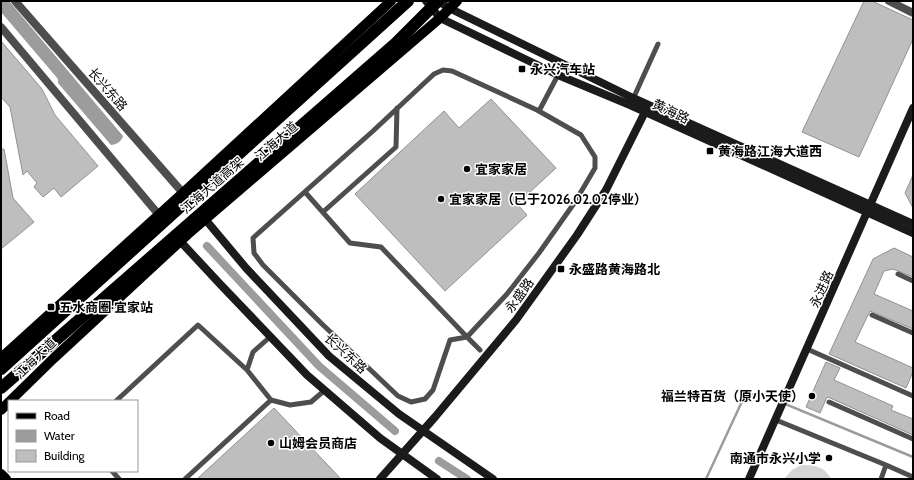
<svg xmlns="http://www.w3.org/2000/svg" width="914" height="480" viewBox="0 0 914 480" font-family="Cabin,'Noto Sans SC',sans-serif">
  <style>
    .green { fill: #d5d5d5 }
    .water { fill: #9c9c9c }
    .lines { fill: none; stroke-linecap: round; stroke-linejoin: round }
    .stream { stroke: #9c9c9c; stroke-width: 2.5 }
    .canal { stroke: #9c9c9c; stroke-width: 8 }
    .building { fill: #bebebe; stroke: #929292 }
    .lane { stroke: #4e4e4e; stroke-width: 5 }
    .street { stroke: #4e4e4e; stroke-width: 8 }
    .secondary { stroke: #1b1b1b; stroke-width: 8 }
    .primary { stroke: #000; stroke-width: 10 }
    .highway { stroke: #000; stroke-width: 12 }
    .poi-dot { fill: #000; stroke: #fff; stroke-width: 1.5 }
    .labels { text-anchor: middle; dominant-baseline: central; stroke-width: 3; stroke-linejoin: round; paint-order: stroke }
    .poi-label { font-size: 13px; font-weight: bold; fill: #000; stroke: #fff; text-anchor: start }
    .street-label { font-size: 13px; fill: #000; stroke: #fff }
  </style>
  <rect width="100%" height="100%" fill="#fff"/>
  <!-- green -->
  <path class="green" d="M801,465C815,465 824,466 831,479H784L792,470Z"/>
  <!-- water -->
  <path class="water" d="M1,1H9L123,136C122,141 116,145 111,145L58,83V79L1,12Z"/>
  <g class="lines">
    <!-- stream -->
    <path class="stream" d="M706,479L745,395L761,394L913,457"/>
    <!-- canal -->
    <path class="canal" d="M207,246L319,366L395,431
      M439,461L467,479"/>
  </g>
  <!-- building -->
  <path class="building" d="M864,1H872L913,20V39L859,157L802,132Z
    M1,41L42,89L55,115L98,166L61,197L54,188L43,197L34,187L37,183L27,171L23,175L10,107L1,97Z
    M491,99L556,168L517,204L527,215L445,291L355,194L444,111L459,128Z
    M1,149H4L13,198L34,222L1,249Z
    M913,175V208L905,193Z
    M894,248L913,257V277L893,269L884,271L874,294L913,311V329L870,311L855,342L913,368V372L906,388L829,354L873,259Z
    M826,362L840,368L834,380L893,406L891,410L913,419V435L830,398L827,397L820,413L806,407Z
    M274,408L341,479H197Z"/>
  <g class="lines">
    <!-- lane -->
    <path class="lane" d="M633,99L658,44
      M539,111L558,75
      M305,192L350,243L381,247L467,337L507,294L539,253L575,202L595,168V157L581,135L537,110L452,71L443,70L434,74L373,131L253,238L254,253L263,265L321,323L398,396L411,402L425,399L433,390L450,340L467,337L480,350
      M323,212L396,147L397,108
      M898,274L913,281
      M872,315L913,333
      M270,337L253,352L247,370L271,400L290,405L311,402L325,390
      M807,349L913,396
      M116,401L198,325L247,370
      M829,402L913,439
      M776,420L886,465L881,479
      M886,465L913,477
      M112,471L119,479
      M185,479L271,400"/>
    <!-- street -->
    <path class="street" d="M15,1L183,193
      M889,1L913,13
      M1,27L159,215"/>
    <!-- secondary -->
    <path class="secondary" d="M426,1L440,18L558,75L630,105L913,233
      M438,1L449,8L633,98L913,224
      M205,219L246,268L329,356L399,414L493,479
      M180,241L220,284L307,375L380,438L437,479
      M380,479L435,417L516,320L577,235L606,190L647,108
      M749,479L913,108"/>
    <!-- primary -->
    <path class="primary" d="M1,358L183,193L391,1
      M10,401L54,358L188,234L440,18L457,1
      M1,410L9,402
      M1,474L6,479"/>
    <!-- highway -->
    <path class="highway" d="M1,369L408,1
      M1,388L396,43L438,1"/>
  </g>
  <!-- markers -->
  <g class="poi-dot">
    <rect x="518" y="65" width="8" height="8" rx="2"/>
    <rect x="706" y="147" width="8" height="8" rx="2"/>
    <circle cx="467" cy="169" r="4"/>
    <circle cx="441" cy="199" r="4"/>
    <rect x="557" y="265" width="8" height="8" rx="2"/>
    <rect x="47" y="303" width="8" height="8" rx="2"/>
    <circle cx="812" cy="396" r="4"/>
    <circle cx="271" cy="443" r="4"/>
    <circle cx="829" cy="458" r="4"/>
  </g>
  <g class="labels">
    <!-- poi labels -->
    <g class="poi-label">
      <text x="530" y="69">永兴汽车站</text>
      <text x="718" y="151">黄海路江海大道西</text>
      <text x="475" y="169">宜家家居</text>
      <text x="449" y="199">宜家家居（已于2026.02.02停业）</text>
      <text x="569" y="269">永盛路黄海路北</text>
      <text x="59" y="307">五水商圈·宜家站</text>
      <text x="804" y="396" text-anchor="end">福兰特百货（原小天使）</text>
      <text x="279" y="443">山姆会员商店</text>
      <text x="821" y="458" text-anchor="end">南通市永兴小学</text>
    </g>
    <!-- street labels -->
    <g class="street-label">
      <text transform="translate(108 89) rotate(49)">长兴东路</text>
      <text transform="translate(671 111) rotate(25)">黄海路</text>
      <text transform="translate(276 141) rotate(-41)">江海大道</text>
      <text transform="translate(212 185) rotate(-41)">江海大道高架</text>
      <text transform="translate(821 289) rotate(-66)">永进路</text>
      <text transform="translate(519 295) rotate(-54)">永盛路</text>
      <text transform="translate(346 353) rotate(42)">长兴东路</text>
      <text transform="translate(35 358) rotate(-44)">江海大道</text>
    </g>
  </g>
  <!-- border -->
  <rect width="914" height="480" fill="none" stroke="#000000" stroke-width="4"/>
  <!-- legend -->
  <rect x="8" y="400" width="130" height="72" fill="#ffffff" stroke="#999999"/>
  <rect x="16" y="413" width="20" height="6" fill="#000000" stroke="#999999"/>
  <text x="44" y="420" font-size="12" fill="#000000">Road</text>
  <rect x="16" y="430" width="20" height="12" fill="#9c9c9c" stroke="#999999"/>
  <text x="44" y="440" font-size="12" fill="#000000">Water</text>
  <rect x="16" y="450" width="20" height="12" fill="#bebebe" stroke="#999999"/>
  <text x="44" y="460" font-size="12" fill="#000000">Building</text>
</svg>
